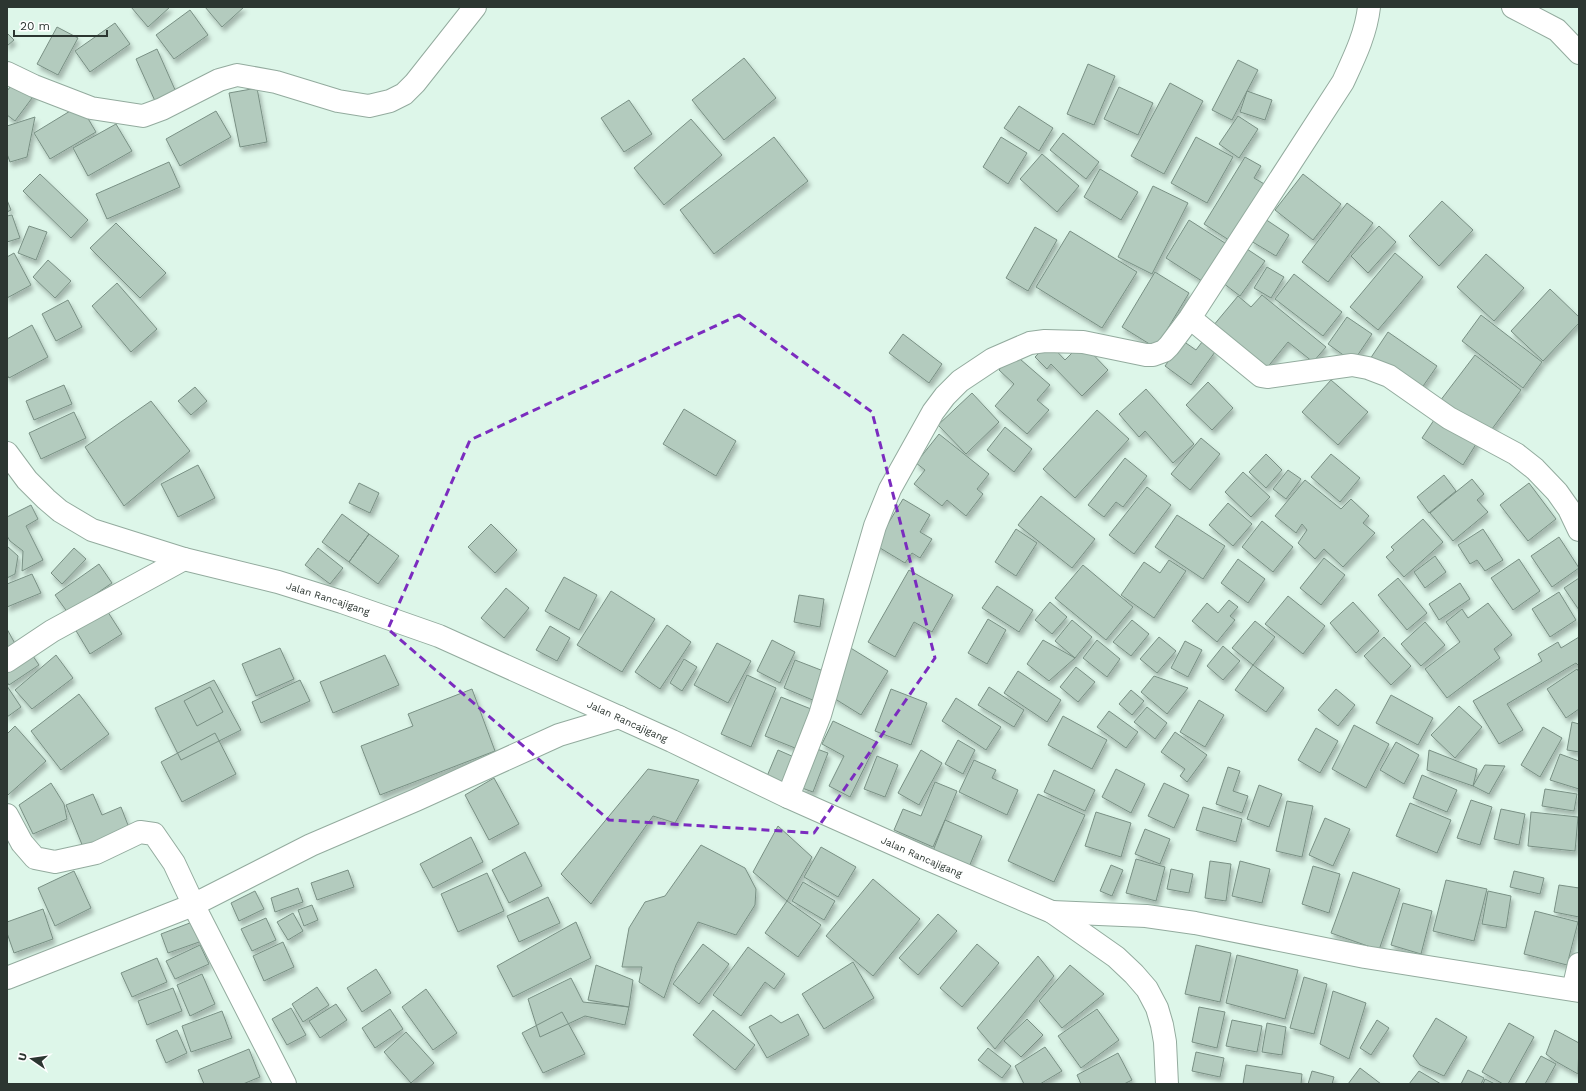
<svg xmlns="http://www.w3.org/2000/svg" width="1586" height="1091" viewBox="0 0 1586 1091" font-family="'Work Sans',sans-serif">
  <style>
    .building { fill: #b3cbbe; stroke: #799084; filter: url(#shadow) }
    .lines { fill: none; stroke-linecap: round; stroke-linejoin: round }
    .minor-casing { stroke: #93ab9e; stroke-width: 24 }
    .secondary-casing { stroke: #93ab9e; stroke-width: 24 }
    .minor { stroke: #fff; stroke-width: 22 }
    .secondary { stroke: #fff; stroke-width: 22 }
    .marked { fill: none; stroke: #7b2cbf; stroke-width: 3; stroke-dasharray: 8 5; stroke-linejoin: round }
    .labels { text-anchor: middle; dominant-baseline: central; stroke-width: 4; stroke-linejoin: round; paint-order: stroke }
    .street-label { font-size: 10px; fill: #2c3631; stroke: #fff }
  </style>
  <defs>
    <filter id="shadow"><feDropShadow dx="2.5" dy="4.5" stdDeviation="2" flood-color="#0004"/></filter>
  </defs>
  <rect width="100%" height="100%" fill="#ddf6e9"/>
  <!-- building -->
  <path class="building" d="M131,7H170L148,27Z
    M205,7H244L222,27Z
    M190,10L208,35L174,59L156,35Z
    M115,23L130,44L90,72L75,51Z
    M57,27L78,38L58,75L37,64Z
    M7,33L14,40L7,46Z
    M157,49L176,92L155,101L136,59Z
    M744,58L776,98L724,140L692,100Z
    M1238,60L1258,70L1232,120L1212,110Z
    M1088,64L1115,76L1094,125L1067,114Z
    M16,79L35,94L15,121L7,115V91Z
    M1170,83L1203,101L1164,174L1131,156Z
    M1119,87L1153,103L1138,135L1104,119Z
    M257,88L267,142L240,147L229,93Z
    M1247,91L1272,100L1265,120L1240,112Z
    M629,100L652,134L624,152L601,118Z
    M80,105L96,132L50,159L34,133Z
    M1019,106L1053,128L1039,151L1004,128Z
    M216,111L231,137L180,166L166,139Z
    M1238,116L1258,129L1239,158L1219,144Z
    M35,117L27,157L10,162L7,154V126Z
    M691,119L722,155L664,205L634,168Z
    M116,124L132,151L88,176L73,148Z
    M1063,133L1099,162L1086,179L1050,150Z
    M774,137L808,181L714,254L680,210Z
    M1001,137L1027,153L1008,184L983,167Z
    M1196,137L1233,157L1207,203L1171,183Z
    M1042,154L1079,186L1057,212L1020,179Z
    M1245,157L1261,166L1254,178L1266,185L1232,242L1204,224Z
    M169,162L180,187L107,219L96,194Z
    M1100,169L1138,192L1121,220L1084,197Z
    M40,174L88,220L71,238L23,191Z
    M1303,174L1341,204L1313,240L1275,210Z
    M1153,186L1188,203L1152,274L1118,257Z
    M7,200L11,210L7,212Z
    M1442,201L1473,230L1439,266L1409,236Z
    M1347,203L1373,223L1328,282L1302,262Z
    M12,215L20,238L7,242V216Z
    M1265,219L1289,235L1276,256L1251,241Z
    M1189,220L1228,245L1205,283L1166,258Z
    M116,223L166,273L140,298L90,248Z
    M29,226L47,232L36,260L18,253Z
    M1379,226L1396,242L1368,273L1351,256Z
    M1035,227L1057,240L1028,291L1006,278Z
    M1070,231L1137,272L1102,328L1036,287Z
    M1247,249L1265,261L1240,296L1223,283Z
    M14,253L31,285L7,298V257Z
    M1395,253L1423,277L1378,330L1350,307Z
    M1486,254L1524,288L1494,321L1457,287Z
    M48,260L71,281L55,298L33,277Z
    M1267,267L1284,277L1271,298L1254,288Z
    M1155,272L1189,293L1156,348L1122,327Z
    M1294,274L1342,312L1323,336L1275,299Z
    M117,283L157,329L131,352L92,306Z
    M1550,289L1579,317V323L1543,361L1511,331Z
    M1262,295L1326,347L1313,362L1288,342L1266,369L1213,326L1238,296L1251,307Z
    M68,300L82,327L56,341L42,314Z
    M1481,315L1542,362L1523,388L1462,341Z
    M1347,317L1372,334L1353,362L1328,344Z
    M32,325L48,357L9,378L7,375V339Z
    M1388,332L1437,366L1419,392L1370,359Z
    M903,334L942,364L929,383L889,353Z
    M1183,341L1196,350L1202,342L1215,352L1191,385L1165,366Z
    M1049,343L1065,360L1082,343L1108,370L1082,396L1051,364L1047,369L1035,357Z
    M1013,353L1050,385L1037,400L1049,410L1027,434L995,406L1014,384L999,370Z
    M1475,355L1521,390L1486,437L1440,401Z
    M1331,380L1368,412L1338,445L1302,412Z
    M1208,382L1233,408L1212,430L1186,405Z
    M64,385L72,404L34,420L26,401Z
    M195,387L207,401L191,415L178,401Z
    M1146,389L1194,444L1173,463L1145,431L1139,437L1119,414Z
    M972,393L999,422L966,454L938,425Z
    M151,401L190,451L124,506L85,447Z
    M684,409L736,441L716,476L663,444Z
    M1097,410L1129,439L1075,498L1043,469Z
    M74,412L86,438L41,459L29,433Z
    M1438,414L1478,441L1463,465L1422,438Z
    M1005,427L1032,449L1014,472L987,450Z
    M939,434L989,474L977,489L983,494L966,516L947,500L942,506L914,484L925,470L916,463Z
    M1201,438L1220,454L1190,490L1171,474Z
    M1266,454L1282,470L1266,488L1249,472Z
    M1331,454L1360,478L1340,502L1311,477Z
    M1125,458L1147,476L1123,507L1116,502L1104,517L1088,505Z
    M198,465L215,498L178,517L161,484Z
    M1288,470L1301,479L1286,499L1273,489Z
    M1243,472L1270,497L1251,517L1225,492Z
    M1444,475L1456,491L1429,513L1417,497Z
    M1472,479L1484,494L1477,500L1488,512L1453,541L1430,513Z
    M1305,480L1341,509L1351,499L1369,516L1363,523L1375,533L1343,567L1324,549L1315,559L1298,543L1307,530L1302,524L1296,533L1275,516Z
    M359,483L379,493L370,513L349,503Z
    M1529,483L1556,519L1528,541L1500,505Z
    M1147,487L1171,505L1134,554L1109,535Z
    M1041,496L1095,539L1072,568L1018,525Z
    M903,499L930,515L920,532L932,539L920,558L912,553L905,563L875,545Z
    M1228,503L1252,524L1233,546L1209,525Z
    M31,505L38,519L26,526L43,560L22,571L23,551L10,541L7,536V517Z
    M342,514L369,534L349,562L322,542Z
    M1177,515L1225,546L1203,579L1155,547Z
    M1423,519L1443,542L1404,577L1386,557L1394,550L1391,547Z
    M1262,521L1293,547L1273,572L1242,547Z
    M491,524L517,550L495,573L468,547Z
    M1016,529L1037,543L1016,576L995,562Z
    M1483,529L1503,560L1485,571L1477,560L1470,564L1458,545Z
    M369,534L399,556L378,584L349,562Z
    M1559,537L1579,568L1552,587L1531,556Z
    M7,546L18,556L15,574L7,578Z
    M74,548L86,559L62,584L51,573Z
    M318,548L343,568L330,584L305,565Z
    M1435,556L1446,572L1425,588L1414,572Z
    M1324,558L1345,575L1321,605L1300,588Z
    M1238,559L1265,579L1248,603L1221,583Z
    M1519,559L1540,591L1513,610L1491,578Z
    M1169,560L1186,571L1154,618L1121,595L1144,562L1160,573Z
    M99,564L112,583L68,613L55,595Z
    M1083,565L1133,607L1106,640L1055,598Z
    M909,570L953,595L932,632L914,622L895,657L868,642Z
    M32,574L41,593L7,607V584Z
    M564,577L597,595L579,630L545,611Z
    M1398,578L1427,613L1407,630L1378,595Z
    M1579,578V610L1564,588Z
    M1460,583L1470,599L1439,620L1429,604Z
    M997,586L1033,610L1019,632L982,608Z
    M506,588L529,608L504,638L481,618Z
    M611,591L655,619L622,672L577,645Z
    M1559,592L1576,620L1550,637L1532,609Z
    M799,595L824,599L820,627L794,622Z
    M1288,596L1325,626L1303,654L1265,624Z
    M1229,600L1238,607L1230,616L1235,620L1217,642L1192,621L1207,603L1218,613Z
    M1050,602L1067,617L1052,634L1035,620Z
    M1353,602L1379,631L1356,653L1330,623Z
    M1488,603L1512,635L1494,649L1500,658L1447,698L1425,669L1460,642L1446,622L1462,609L1468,618Z
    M106,609L122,634L90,654L75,629Z
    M988,619L1006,630L987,664L968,653Z
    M1072,620L1092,637L1075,658L1055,641Z
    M1132,620L1149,634L1131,656L1113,642Z
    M1255,621L1275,637L1253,665L1232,648Z
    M1425,622L1445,645L1421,666L1401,644Z
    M667,625L691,642L660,689L635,672Z
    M550,626L570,638L557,661L536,650Z
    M7,629L18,649L7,655Z
    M1159,637L1176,651L1157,673L1140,659Z
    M1384,637L1411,666L1391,685L1364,656Z
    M1579,637V666L1576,663L1507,704L1523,730L1499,744L1473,701L1542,661L1538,654L1558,642L1561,648Z
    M772,640L795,652L780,683L757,671Z
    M1043,640L1075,658L1049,681L1027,664Z
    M1097,640L1120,659L1107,677L1083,658Z
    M1185,641L1202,650L1188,677L1171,668Z
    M717,643L751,661L728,703L694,685Z
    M1223,646L1240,661L1223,680L1207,666Z
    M849,647L888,671L861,715L832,697Z
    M280,648L294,679L256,696L242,664Z
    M29,650L39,665L9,685L7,682V665Z
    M56,655L73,678L32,709L15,690Z
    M385,655L399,685L333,713L320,682Z
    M684,659L697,667L682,691L670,683Z
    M795,660L826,672L815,701L784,688Z
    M1253,665L1284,688L1266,712L1235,690Z
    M1076,667L1095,682L1078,702L1060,687Z
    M1577,669L1579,672V709L1566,718L1547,689Z
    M1018,671L1061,700L1047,722L1004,693Z
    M747,675L776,688L751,747L721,734Z
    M1154,676L1188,688L1167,714L1141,692Z
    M214,680L241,730L181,760L155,708Z
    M300,680L310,701L261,723L252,702Z
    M7,686L21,707L7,717Z
    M210,687L223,712L197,726L184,701Z
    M989,687L1024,710L1014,727L978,705Z
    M472,689L495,751L380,795L361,746L413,726L408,714Z
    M891,689L927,703L911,745L875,731Z
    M1336,689L1355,705L1338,726L1318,710Z
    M1131,690L1144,701L1132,715L1119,704Z
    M79,694L109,734L61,770L31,731Z
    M1391,695L1433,718L1418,745L1376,723Z
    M781,697L811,709L795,748L765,736Z
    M956,698L1001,727L986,750L942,721Z
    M1199,700L1224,715L1205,747L1180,732Z
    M1459,706L1482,727L1455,758L1431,735Z
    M1147,707L1167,723L1155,739L1134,722Z
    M1109,711L1138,732L1126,748L1097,727Z
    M1063,716L1107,740L1092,769L1048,745Z
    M833,721L877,742L850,797L829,786L844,756L822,744Z
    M1572,722L1579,724V752L1567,750Z
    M1354,725L1389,744L1366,788L1332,769Z
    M15,726L46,761L8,795L7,794V734Z
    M1543,727L1562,738L1540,777L1521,765Z
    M1316,728L1338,741L1320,773L1298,760Z
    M1175,732L1207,755L1187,782L1180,776L1185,769L1161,752Z
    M215,733L236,774L182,802L161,762Z
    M958,740L975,750L963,774L945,764Z
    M1396,742L1419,755L1404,784L1380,770Z
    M817,749L828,753L813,792L802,788Z
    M778,750L794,757L781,788L765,781Z
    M921,750L942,763L919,805L898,793Z
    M1429,750L1477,769L1473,786L1427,770Z
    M1560,754L1579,761V789L1550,780Z
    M877,756L898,765L885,797L864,789Z
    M974,760L996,770L992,778L1018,790L1007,815L959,792Z
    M1485,765L1505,766L1489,794L1473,786Z
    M1228,767L1240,771L1233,791L1248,796L1242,813L1216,804Z
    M648,769L699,780L675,823L653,816L591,904L561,874Z
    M1116,769L1145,784L1131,813L1102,797Z
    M1054,770L1095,790L1085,811L1044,792Z
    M1422,775L1457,790L1447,812L1413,798Z
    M494,778L519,824L489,840L465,795Z
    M935,782L957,791L945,820L933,847L894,830L903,809L921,816Z
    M51,783L64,804L67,819L33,834L19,805Z
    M1164,783L1189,795L1174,828L1148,816Z
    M1259,785L1282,794L1269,827L1247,819Z
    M1545,789L1577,794L1574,811L1542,806Z
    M93,794L102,815L121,807L131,833L85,852L66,805Z
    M1038,794L1085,815L1054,882L1008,861Z
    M1471,800L1492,807L1480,845L1457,838Z
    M1287,801L1313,806L1302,857L1276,851Z
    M1410,803L1451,820L1437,853L1396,836Z
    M1203,807L1242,819L1236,842L1196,830Z
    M1501,809L1525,814L1519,845L1494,839Z
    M1096,812L1131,823L1121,857L1085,846Z
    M1531,812L1578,817L1575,851L1528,846Z
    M1325,818L1350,829L1333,866L1309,855Z
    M945,820L982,836L969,867L933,851Z
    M778,826L812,857L787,901L753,872Z
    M1145,829L1170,839L1160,864L1135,854Z
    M471,837L483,862L433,888L420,864Z
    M701,845L745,868L756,889L755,905L736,935L698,922L676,965L664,998L639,982L642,967H622L629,928L645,902L665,896Z
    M821,847L856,867L838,897L804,877Z
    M525,852L542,886L509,903L492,870Z
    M1136,859L1165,867L1156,901L1126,893Z
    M1210,861L1231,864L1226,901L1205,898Z
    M1240,861L1270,869L1262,903L1232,896Z
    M1111,865L1123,870L1112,896L1100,891Z
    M1313,866L1340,874L1329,913L1302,904Z
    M1171,869L1193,874L1189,893L1167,889Z
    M348,870L354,887L317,900L311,883Z
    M74,871L91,908L55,926L38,888Z
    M1514,871L1544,878L1540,894L1510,887Z
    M1353,872L1400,889L1379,950L1331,933Z
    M487,873L504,911L458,932L441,894Z
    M873,879L920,919L873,976L826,936Z
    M1446,880L1487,889L1474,941L1433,931Z
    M803,882L835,901L824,920L792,901Z
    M1559,885L1579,888V917L1554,912Z
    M298,888L303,902L275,912L271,898Z
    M255,891L264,909L239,921L231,903Z
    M1488,891L1511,896L1506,928L1482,924Z
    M548,897L560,923L519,942L507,916Z
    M787,901L821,925L798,957L765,933Z
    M1403,903L1432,911L1421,954L1391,945Z
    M312,905L318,920L304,926L298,910Z
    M43,909L53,939L14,953L7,933V922Z
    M1535,911L1578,922L1567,965L1524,954Z
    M293,913L303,931L288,940L277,922Z
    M938,914L957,931L918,975L899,958Z
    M266,918L276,940L252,951L241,929Z
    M195,921L202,941L168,953L161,934Z
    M576,922L591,958L513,997L497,966Z
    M283,942L294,967L264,981L253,956Z
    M703,944L729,964L699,1004L673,984Z
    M977,944L999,963L962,1007L940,988Z
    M200,945L209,964L175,979L166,961Z
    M1196,945L1231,953L1220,1002L1185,994Z
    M748,947L785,974L774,989L765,982L741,1016L713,995Z
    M1237,955L1298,970L1285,1019L1226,1003Z
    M1038,956L1054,976L995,1049L977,1028Z
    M157,958L167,982L132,997L121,973Z
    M853,962L874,998L824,1029L802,994Z
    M596,965L633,980L629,1007L588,1000Z
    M1070,965L1104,994L1062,1028L1039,1001Z
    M376,969L391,993L362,1012L347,988Z
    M202,974L215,1004L190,1016L177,985Z
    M1304,977L1327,984L1314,1034L1290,1028Z
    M571,978L583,1002L629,1007L625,1025L585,1016L540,1037L528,999Z
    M317,987L329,1005L303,1022L292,1004Z
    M173,988L182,1011L147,1025L138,1001Z
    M426,989L457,1033L433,1050L402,1007Z
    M1333,991L1366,1003L1349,1059L1320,1044Z
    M336,1004L347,1020L320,1038L309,1021Z
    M1199,1007L1225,1012L1217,1048L1192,1042Z
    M291,1008L306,1035L287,1045L272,1019Z
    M390,1009L403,1029L375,1048L362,1028Z
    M1097,1009L1119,1040L1081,1068L1058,1036Z
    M713,1010L755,1045L735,1070L693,1035Z
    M222,1011L232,1038L191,1052L182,1026Z
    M562,1012L585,1054L543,1073L522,1033Z
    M798,1014L809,1035L767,1058L749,1027L771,1015L781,1023Z
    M1436,1018L1467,1037L1444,1076L1420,1065L1413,1056Z
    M1027,1019L1043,1035L1021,1057L1004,1041Z
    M1232,1020L1262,1026L1257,1052L1226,1046Z
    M1377,1020L1389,1028L1371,1055L1360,1048Z
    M1267,1023L1286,1027L1282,1055L1262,1052Z
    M1509,1023L1534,1037L1508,1084H1503L1482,1072Z
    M177,1030L187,1053L166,1063L156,1040Z
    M1555,1030L1579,1043L1578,1074L1555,1061L1546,1054Z
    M406,1032L434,1063L411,1083L384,1052Z
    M1045,1047L1062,1071L1040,1084H1024L1015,1066Z
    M988,1048L1011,1066L1002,1078L978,1060Z
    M249,1049L260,1077L243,1084H204L198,1070Z
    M1196,1052L1224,1058L1220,1077L1192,1071Z
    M1118,1053L1132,1080L1124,1084H1081L1077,1075Z
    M1541,1056L1556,1064L1545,1084H1525Z
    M1246,1065L1302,1074L1301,1084H1243Z
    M1360,1068L1381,1084H1348Z
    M1468,1070L1484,1078L1481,1084H1461Z
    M1312,1071L1334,1077L1332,1084H1308Z
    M1419,1071L1441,1084H1409Z
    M1485,1079L1495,1084H1483Z"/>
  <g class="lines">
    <!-- minor casing -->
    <g class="minor-casing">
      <path id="minor" d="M1513,7L1557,30L1579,53
        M7,73L34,86L91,108L143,116L162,109L219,80L237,75L276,82L338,101L369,106L390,101L404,94L415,83L475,7
        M1190,318L1261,376L1267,377L1352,365L1368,368L1389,376L1449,418L1516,454L1535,469L1557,492L1569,509L1579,530
        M7,661L52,631L184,559
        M788,797L820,715L875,526L890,489L933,412L945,396L960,381L993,359L1030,343L1045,341L1083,342L1146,355H1153L1164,351L1169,346L1190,318L1343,82C1354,58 1366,34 1369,7
        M7,815L22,843L35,858L55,862L96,853L140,832L154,834L174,863L197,912L285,1084
        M1052,912L1146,916L1195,923L1365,957L1579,991
        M7,978L193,905L311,845L416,800L559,735L619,717
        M1573,990L1579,964"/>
    </g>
    <!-- secondary casing -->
    <g class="secondary-casing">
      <g id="secondary">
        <path id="s1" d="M7,453L27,480L46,499L60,511L92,530L184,559L278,582L342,602L439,636L672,741L788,797L925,858L1052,912L1116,957L1134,974L1147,989L1157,1008L1162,1025L1165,1042L1167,1084"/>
      </g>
    </g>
    <!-- minor -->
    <use href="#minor" class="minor"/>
    <!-- secondary -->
    <use href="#secondary" class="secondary"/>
  </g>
  <!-- marked area -->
  <path class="marked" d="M739,315L872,412L935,658L814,833L609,820L388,629L470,440Z"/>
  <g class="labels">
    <!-- street labels -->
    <g class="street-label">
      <text stroke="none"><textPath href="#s1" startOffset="362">Jalan Rancajigang</textPath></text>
      <text stroke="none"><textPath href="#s1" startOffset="686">Jalan Rancajigang</textPath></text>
      <text stroke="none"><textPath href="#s1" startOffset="1010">Jalan Rancajigang</textPath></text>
    </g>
  </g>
  <!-- border -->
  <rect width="1586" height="1091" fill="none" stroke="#2c3631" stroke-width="16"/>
  <!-- north arrow -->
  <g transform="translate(32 1059) rotate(283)" stroke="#ffffff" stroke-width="3" paint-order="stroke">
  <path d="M0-3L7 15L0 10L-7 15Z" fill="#2c3631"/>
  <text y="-6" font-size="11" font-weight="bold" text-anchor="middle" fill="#2c3631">U</text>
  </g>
  <!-- scale -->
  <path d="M14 30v6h93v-6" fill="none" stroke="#2c3631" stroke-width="2"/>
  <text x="20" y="30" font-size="12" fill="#2c3631" stroke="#ffffff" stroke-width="3" paint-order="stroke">20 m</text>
</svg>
